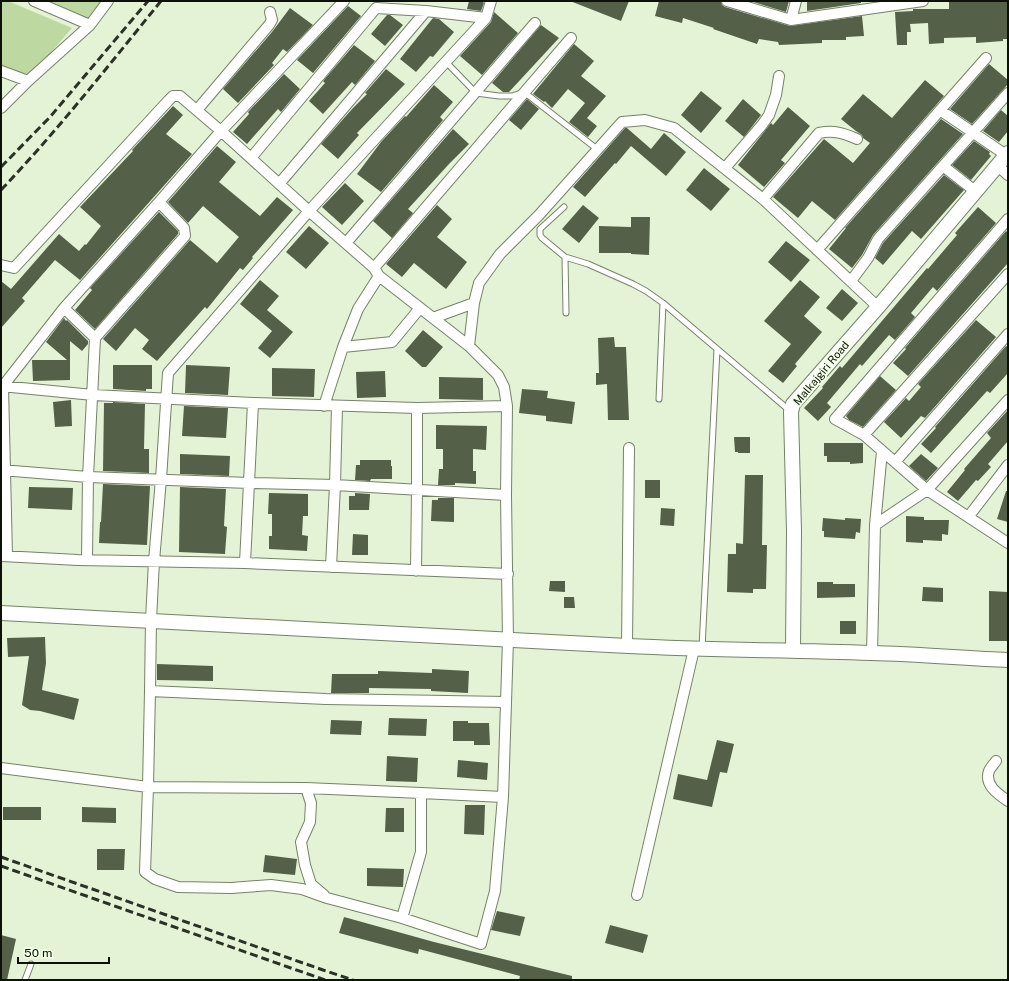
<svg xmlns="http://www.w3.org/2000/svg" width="1009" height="981" viewBox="0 0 1009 981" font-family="'Public Sans',sans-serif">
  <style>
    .green { fill: #bdd8a1 }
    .building { fill: #546048 }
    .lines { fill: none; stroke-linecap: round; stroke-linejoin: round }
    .lane-casing { stroke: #758268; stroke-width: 7 }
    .street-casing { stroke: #758268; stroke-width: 12 }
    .secondary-casing { stroke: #758268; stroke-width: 16 }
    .lane { stroke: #fff; stroke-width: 5 }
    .street { stroke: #fff; stroke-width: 10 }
    .secondary { stroke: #fff; stroke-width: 14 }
    .rail { stroke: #2b3125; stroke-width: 3; stroke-dasharray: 8 4; stroke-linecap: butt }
    .labels { text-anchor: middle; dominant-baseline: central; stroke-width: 4; stroke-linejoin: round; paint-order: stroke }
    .street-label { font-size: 11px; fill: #0d1108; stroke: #f3ffe7 }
  </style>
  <rect width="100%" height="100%" fill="#e4f3d6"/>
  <!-- green -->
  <path class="green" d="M1,1H8L72,28L28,79L1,68Z
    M46,1H103L89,20Z"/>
  <!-- building -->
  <path class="building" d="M469,1H482L484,3L481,11L467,9Z
    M570,1H629L621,21Z
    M659,1H721L722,5L725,7L790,26L862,16L864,36L846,37V40H822V43L779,45L778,42L759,39L757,44L713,29L714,28L683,18L682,23L655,16Z
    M750,1H789L786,12Z
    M807,1H861V3L807,11Z
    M970,1H1008V39H1003V41L976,43V37L944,38V43L929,44L928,23L910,24L911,32H907V45H897L895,12L913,11V9H949V2Z
    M348,6L361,16L313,73L297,60Z
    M290,8L313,25L287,52L283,49L272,63L274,65L238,103L223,89L272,32Z
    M494,12L518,33L482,75L460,56L491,22Z
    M387,15H390L403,25L385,46L371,34Z
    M433,18L439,19L454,32L433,57L430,56L416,72L400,59Z
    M541,25L559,38L509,92H503L492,83Z
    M574,44L594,61L581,76L606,96L587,118L597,126L588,137L569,122L585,103L568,89L552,108L545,101L544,102L533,94Z
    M354,45L375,61L355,85L352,82L323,114L309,101L325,83L323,81Z
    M989,64L1008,80V84L972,124L950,109Z
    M386,69L405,84L357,133L359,135L338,159L321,144L353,108L367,94L365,93Z
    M284,74L300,89L281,112L278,109L247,144L233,132L249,114L248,112Z
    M925,80L944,96L835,220L812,201L798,218L773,197L824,139L853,163L870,143L863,138L862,135L856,131L841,119L863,94L892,118Z
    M434,85L453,102L440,117L443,120L381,192L357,174L381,142L405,116L406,117Z
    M701,91L722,108L701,133L681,115Z
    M527,99L539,109L521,130L509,120Z
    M743,99L761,115L744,137L725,121Z
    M173,106L183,115L166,134L192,154L80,280L55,260L22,298L25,301L1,328V281L11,289L59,234L79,251L85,244L86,245L101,226L80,207L133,151L132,150Z
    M788,107L810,126L781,160L785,163L764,187L738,165L771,123L773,125Z
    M1001,110L1008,116V131L999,142L983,131Z
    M941,119L963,134L873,235L862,255L852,268L829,249L846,228H845Z
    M625,128H627L651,149L664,133L686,152L666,176L631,146L616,164L615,163L585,197L573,187Z
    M453,129L469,144L449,164L408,209L413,213L392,238L373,221Z
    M974,141L990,152L989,154L991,156L971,180L952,165Z
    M217,146L236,162L219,182L260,216L277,197L293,210L252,257L253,258L243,270L240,268L207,309L205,307L157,361L142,349L149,340L135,328L116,351L103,339L190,240L217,263L238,238L239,237L203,206L188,223L168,202Z
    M704,168L730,189L711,211L686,190Z
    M944,175L964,190L921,239L912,231L883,265L875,258L883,243Z
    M345,183L364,201L342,225L322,207Z
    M437,205L452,219L437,237L467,262L446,289L414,263L402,277L386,264Z
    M583,205L599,218L579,243L562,229Z
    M978,207L996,223L937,291L933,287L911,313L915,317L895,340L889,335L862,366L860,364L827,403L831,407L818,421L804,408L823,388L822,387L840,366L842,368L927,268L928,269L957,235L955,233Z
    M159,212L178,231V234L95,329L75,310L92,290L90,288Z
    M631,217H650L649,255L631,254V253H599V226L631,227Z
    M309,226L329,243L306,269L286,252Z
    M1006,231L1008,233V263L908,376L893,363L906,349L905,348Z
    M786,241L810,260L791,282L768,262Z
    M260,280L279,296L267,310L293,332L270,358L258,348L272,331L240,304Z
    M800,280L820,297L804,316L822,332L795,364L797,366L783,383L768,371L791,344L764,321Z
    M842,289L858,303L842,321L826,308Z
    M64,318L66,321L67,320L88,341V344L82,351L70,341V380L33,381L32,360H67L46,342Z
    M976,320L996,337L925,418L921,416L901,438L884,422L906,398L909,401L921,387L918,384Z
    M423,330L443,347L426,367H422L405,351Z
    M614,337L615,347H626L629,420H608L607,384L596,385V373H599L598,338Z
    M1006,346L1008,347V373L990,393L987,391L931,453L921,444L936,428L935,427Z
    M113,365H152V389H146V391L113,389Z
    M186,365L230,367L228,395L185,393Z
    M272,368L315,369L314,397L272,396Z
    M385,371L386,397L357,398L356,372Z
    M880,376L896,390L863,427L849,420L846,416Z
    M439,377L483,378V400L439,399Z
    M522,389L548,391L547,398L575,402L572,424L546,421V416L519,413Z
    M71,400L72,426L55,427L53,402Z
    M113,402L145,404L144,449H149V473L103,471L104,403H113Z
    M184,406L228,408L226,438L182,436Z
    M1008,410V441L988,464L991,467L978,481L976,480L958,501L947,492L965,470L964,469L991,438L987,433Z
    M436,425L487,426L486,450L473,449V471H476V484L455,483V485H438L439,469H443V449H436Z
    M734,437H750V453H738V452H735Z
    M824,443H863V463L850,464V462H827V456H824Z
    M180,454L230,456L229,476L180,474Z
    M921,454L938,468L926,481L909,466Z
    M360,460H391V466H392V479H371L370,481L355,480L356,465H360Z
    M745,475H763L762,545H767L766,589H753V593L727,592L728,554H736V543L743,544Z
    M645,480H660V498H645Z
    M103,484L150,486L147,545L99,543L100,522H101Z
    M29,487L73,488L72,510L28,508Z
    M180,487L226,489L224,526L227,527L225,554L179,552Z
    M1006,491H1008V522L997,519Z
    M269,493L308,494V516H303L302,535L308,536L307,551L269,549V536H272V514H268Z
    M355,493L370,494L369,510H349V496H355Z
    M438,498H454V522L431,521L432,500H438Z
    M661,508L675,509L674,526L660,525Z
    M906,516L924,517V520H949L948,535L942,534V541L923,540V543L906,542Z
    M823,518L845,520V518L861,519L860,533L856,532L855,539L824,537V531H822Z
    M353,534L368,535V555H352Z
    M550,581H565V592L549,591Z
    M817,582H833V584H855V597L817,598Z
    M923,587L943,588V602L922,601Z
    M989,591L1008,592V641H989Z
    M564,597H574L575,608H564Z
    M840,621H856V634H840Z
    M45,637L46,663L42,690L79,699L74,720L40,711L30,710L22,705L29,656L8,657L7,638Z
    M157,664L213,666V681L157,680Z
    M432,669L469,671L468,693L431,691V689L369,688V693H331L332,674H378V671L432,673Z
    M389,718L427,719L426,736L388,735Z
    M331,720L362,721L361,735L330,734Z
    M453,721H468V723H489L490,745H474V741H453Z
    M717,740L734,744L727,773L720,772L712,807L673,799L678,774L707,780Z
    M387,756L418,758L417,782L386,781Z
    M458,760L488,763L487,780L457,777Z
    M465,805H485L484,835L464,834Z
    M3,807H41V820H3Z
    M82,807L116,808V823L82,822Z
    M386,808H404V832H385Z
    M97,849H125L124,870H97Z
    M265,855L297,859L295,875L263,872Z
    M367,868L404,869L403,887L367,886Z
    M497,911L525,917L520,936L491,930Z
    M344,917L434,942L572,976V980H519L520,976L419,949L418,954L339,933Z
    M610,925L648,935L643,953L605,943Z
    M1,935L16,939L7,980H1Z"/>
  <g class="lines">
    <!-- lane casing -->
    <g class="lane-casing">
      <path id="lane" d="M446,62L476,93L499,96H512L524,92L597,149
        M564,207L540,229V235L542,238L565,257
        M566,313L565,257L588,264L633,284L646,291L663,303L789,410
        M659,399L663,303
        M702,648L717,349
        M25,980L31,964"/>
    </g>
    <!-- street casing -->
    <g class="street-casing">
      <path id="street" d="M34,1L90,25
        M491,1L486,18L309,211L168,373L161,479L154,561L151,620L150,691L148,787L306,788L421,793L503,797L508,640L506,495L507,406L504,387L498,375L469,346L474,303L479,283L500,254L539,215L622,122L645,120L674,128L763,199L878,307
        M727,1L791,20L923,1
        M791,20L796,1
        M1,71L28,81
        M1,108L28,81L90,25L108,1
        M197,110L269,25L272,20L270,12
        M940,110L1006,155
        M251,158L376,8L426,11L486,18
        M997,165L1008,175
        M943,166L975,191
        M725,168L762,125L769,115L776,95L779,76
        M279,184L426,11
        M763,199L819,133C834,130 843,133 857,139
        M346,243L535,23
        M817,250L986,58
        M1,265L14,268L168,101L173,96H180L221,131L309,211L374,268L379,276L469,346
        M374,268L571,38
        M1008,274L864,435L927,490L1008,543
        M851,281L868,258L878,239L1008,93
        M64,308L95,338L88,477L87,560
        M433,318L474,303
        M95,338L185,236L184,228L159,202
        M343,347L392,342L420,308
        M1,386L93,395L253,403L417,408L507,406
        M324,406L343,347L358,309L379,276
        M864,435L835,419L1008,219
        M895,462L1008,334
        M1,470L88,477L249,483L335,485L506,495
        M969,516L1008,465
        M875,525L882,451
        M2,556L78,560L245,563L508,574
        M7,556L3,386L64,308L159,202L221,131L344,1
        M245,563L253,403
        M331,567L335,485L337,406
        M416,571L417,490V408
        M627,646L629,448
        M872,653L875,525L927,490L1008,400
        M150,691L326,699L506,702
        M996,761C994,764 990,768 989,771C984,785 998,794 1008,801
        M1,768L148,787L145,872L155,879L178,887L231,888L271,885L302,889L327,898L402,918L481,944L495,891L503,797
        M306,788L311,803L310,822L301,842L305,865L311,884L324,895
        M637,895L694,649
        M402,918L421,852V793"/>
    </g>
    <!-- secondary casing -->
    <g class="secondary-casing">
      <path id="secondary" d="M1,613C210,623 419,636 628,646C709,650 790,650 871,653C917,654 962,658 1008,660
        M793,651L794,531L791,412L793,404L878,307L1008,153"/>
    </g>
    <!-- lane -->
    <use href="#lane" class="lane"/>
    <!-- street -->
    <use href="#street" class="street"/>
    <!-- secondary -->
    <use href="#secondary" class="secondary"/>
    <!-- rail -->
    <path class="rail" d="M1,167L50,117L148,1
      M1,190C58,130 109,65 161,1
      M1,857L323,970L353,980
      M1,866L325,980"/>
  </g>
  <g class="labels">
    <!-- street labels -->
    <g class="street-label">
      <text transform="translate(821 373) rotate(-50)">Malkajgiri Road</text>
    </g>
  </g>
  <!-- border -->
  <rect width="1009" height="981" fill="none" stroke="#0d1108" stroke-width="4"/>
  <!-- scale -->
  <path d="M18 957v6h91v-6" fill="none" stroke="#0d1108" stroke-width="2"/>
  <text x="24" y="957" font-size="12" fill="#0d1108" stroke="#f3ffe7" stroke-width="3" paint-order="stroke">50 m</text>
</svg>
